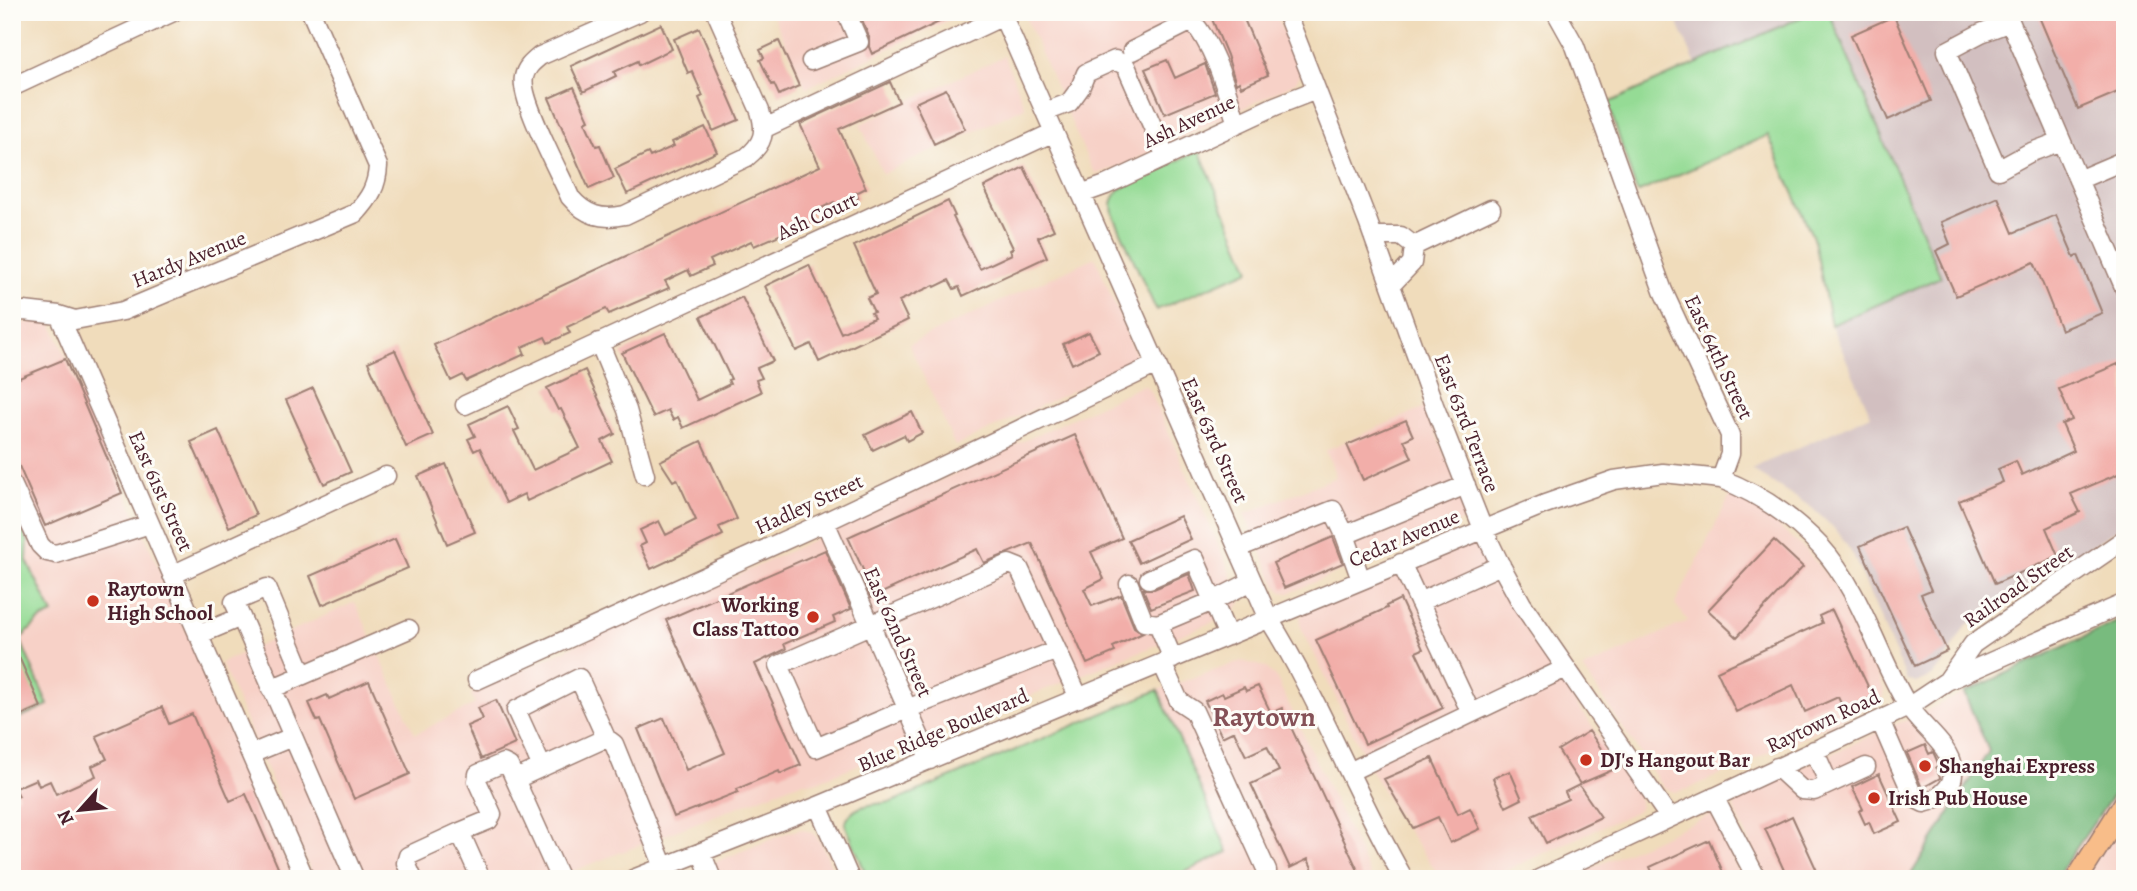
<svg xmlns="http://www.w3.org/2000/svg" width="2137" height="891" viewBox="0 0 2137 891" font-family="Alegreya,serif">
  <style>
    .built { fill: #f7d1c7 }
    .industrial { fill: #d2bfc0 }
    .green { fill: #95db95; stroke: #707d60; stroke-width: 2 }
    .forest { fill: #78bb7e; stroke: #616d54; stroke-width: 2 }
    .building { fill: #f2aea9 }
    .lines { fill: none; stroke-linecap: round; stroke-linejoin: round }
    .minor-casing { stroke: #9d7e73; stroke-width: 21 }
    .major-casing { stroke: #9d7e73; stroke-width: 24 }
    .minor { stroke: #fff; stroke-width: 18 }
    .major { stroke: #f8bd89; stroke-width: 21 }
    .poi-dot { fill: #c8321e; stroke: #fdfcf7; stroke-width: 2.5 }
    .labels { text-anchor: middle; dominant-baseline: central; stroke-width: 6; stroke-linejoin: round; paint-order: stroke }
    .street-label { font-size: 21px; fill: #4a1f2b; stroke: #fdfcf7 }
    .poi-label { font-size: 21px; font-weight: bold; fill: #4a1f2b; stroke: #fdfcf7; text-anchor: start }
    .district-label { font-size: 28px; font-weight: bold; fill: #855157; stroke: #fdfcf7 }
  </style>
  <rect width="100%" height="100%" fill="#fdfcf7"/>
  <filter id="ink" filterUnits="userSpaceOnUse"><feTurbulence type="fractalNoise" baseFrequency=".0143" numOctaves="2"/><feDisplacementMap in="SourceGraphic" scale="14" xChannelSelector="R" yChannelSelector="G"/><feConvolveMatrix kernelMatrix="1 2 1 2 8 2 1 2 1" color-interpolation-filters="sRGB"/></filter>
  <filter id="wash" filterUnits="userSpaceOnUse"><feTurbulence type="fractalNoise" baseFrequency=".00686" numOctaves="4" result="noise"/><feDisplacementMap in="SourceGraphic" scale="28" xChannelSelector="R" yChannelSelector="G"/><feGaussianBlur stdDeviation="1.57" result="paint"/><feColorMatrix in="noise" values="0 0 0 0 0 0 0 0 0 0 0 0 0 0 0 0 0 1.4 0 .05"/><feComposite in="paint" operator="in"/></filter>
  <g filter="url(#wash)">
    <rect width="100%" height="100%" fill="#f0dcbb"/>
    <!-- built -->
    <path class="built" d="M771,12H966L806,88Z
      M1023,12H1275L1300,68V75L1296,82L1285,88L1120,167L1096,174L1091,167Z
      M1004,56L1025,107L883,174L860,124Z
      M1095,257L1136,354L1132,363L955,446L909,344Z
      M30,322L52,324L295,879H12V324Z
      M1143,385L1147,387L1152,395L1226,562L1241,602L1233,614L865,762L815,782H801L553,879H314L221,663L355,602L415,734L475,704L471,694L657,607L706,590Z
      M1425,407L1468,509L1467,519L1289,593L1282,592L1276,585L1244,514L1336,477L1326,450Z
      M1731,494L1766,516L1808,552L1834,584L1857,627L1884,690L1882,699L1871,706L1688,789L1674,792L1663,787L1583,669L1688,621L1675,604Z
      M1468,544L1479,545L1486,555L1531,638L1637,791L1640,801V808L1635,812L1487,879H1442L1400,820L1373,774L1300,625V617L1308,610Z
      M1242,661L1265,667L1277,679L1372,879H1170L1228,852L1158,690Z
      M1964,693L1989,751L1908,879H1767L1734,809L1736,801L1746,793Z
      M2125,778V879H2055Z
      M1712,814L1742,879H1567Z
      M802,829L813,833L822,844L837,879H673L789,832Z"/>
    <!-- industrial -->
    <path class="industrial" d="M1673,12H1813L1696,65Z
      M1829,12H2125V524L2054,570L1987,608L1965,627L1942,665L1931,676L1916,683L1907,680L1853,555L1838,532L1811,507L1751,469L1871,415L1831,325L1940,277Z"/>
    <!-- green -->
    <path class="green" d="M1813,12H1829L1941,277L1831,325L1814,240L1768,135L1637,193L1608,103Z
      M1199,150L1250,270L1156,310L1114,216C1110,204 1112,199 1120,189Z
      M12,510L28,541L27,561L53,614L40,620L20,639L48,705L12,721Z
      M1158,690L1228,852L1170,879H868L845,824C852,803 873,805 892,802Z"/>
    <!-- forest -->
    <path class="forest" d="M2125,618V778L2055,879H1908L1989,751L1964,693Z"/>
    <g id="blocks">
      <!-- building -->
      <path class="building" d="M870,12H960L872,54L869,47V37L861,17Z
        M1209,12H1241L1268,75L1241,87L1239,82L1236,84L1227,55Z
        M2037,12H2125V89L2078,109Z
        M1894,16L1931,101L1888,120L1851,35Z
        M661,24L672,49L639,65L638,61L614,72L616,76L583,92L571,66Z
        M699,28L739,120L713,131L699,98L703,96L692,71L688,73L674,39Z
        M779,41L799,86L779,95L774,84L772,85L760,60L764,58L760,50Z
        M1167,60L1175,78L1205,64L1215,93L1165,114L1145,69Z
        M890,82L899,102L839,129L866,188L856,193L858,198L837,208L834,202L811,213L814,220L793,229L754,246L751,241L710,260L713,266L691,276L688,270L665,281L669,288L609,314L606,309L567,327L570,333L548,343L545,337L522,347L525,354L466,381L463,375L451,381L434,345L820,166L800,124Z
        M574,87L589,120L585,122L596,146L600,145L614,178L589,189L549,98Z
        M946,89L965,129L934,144L915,103Z
        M705,127L717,152L627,194L615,169L648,153L650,157L674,146L672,142Z
        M1024,167L1054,230L1038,237L1047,257L963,296L959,287L954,289L949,280L935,287L934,285L899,301L908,320L819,362L811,344L796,351L765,286L809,265L841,333L874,318L871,313L874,312L867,298L876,294L854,246L948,201L955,216L953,217L980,269L1012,254L1010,250L1013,248L984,187Z
        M1998,197L2013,233L2056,215L2074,257L2078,255L2102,313L2061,330L2034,262L1956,296L1936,251L1950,244L1941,222Z
        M742,297L773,361L757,368L762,378L756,380L761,392L683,428L678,417L673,420L668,410L653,417L622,353L665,333L697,400L730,384L728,380L731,379L701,317Z
        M1089,332L1099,351L1072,364L1063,344Z
        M395,350L433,435L406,447L368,362Z
        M65,359L122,493L45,526L12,450V381Z
        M2125,361V471L2071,494L2080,512L2046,528L2058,556L1995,584L1959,501L2003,482L1998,469L2016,461L2022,475L2074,451L2062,424L2072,420L2059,389Z
        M585,370L615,434L602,441L612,461L527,501L524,494L506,503L480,448L474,451L468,439L475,436L469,424L508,406L519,429L514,431L533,470L580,448L561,409L558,410L547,388Z
        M313,388L351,472L324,484L286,400Z
        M912,412L922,433L907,441L904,435L873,450L865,435Z
        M1406,420L1413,436L1404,440L1412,458L1363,480L1347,445Z
        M218,430L256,515L229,527L191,442Z
        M1075,435L1122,538L1091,552L1104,579L1084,589L1092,606L1121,595L1134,627L1143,633L1113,647L1115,652L1087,664L1032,543L984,563L977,549L871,598L861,576L865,574L848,537Z
        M701,441L737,519L719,527L723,535L651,569L640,546L646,543L640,530L659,521L666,535L696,520L677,479L673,481L660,461Z
        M446,464L475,532L447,544L418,476Z
        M1180,516L1191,539L1139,563L1128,540Z
        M1903,527L1931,590L1921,594L1947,651L1915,666L1860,546Z
        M1333,537L1343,563L1284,588L1273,563Z
        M395,539L408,568L322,605L310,576Z
        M1774,540L1803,567L1737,637L1708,610Z
        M825,550L851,609L833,617L835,622L784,644L786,649L755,664L801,765L780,774L779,771L737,789L738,792L674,817L638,729L664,718L686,770L725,753L666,620Z
        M1189,574L1195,591L1151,608L1143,589H1154Z
        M1400,599L1423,649L1416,652L1443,708L1365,744L1316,640L1387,608L1386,606Z
        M1832,610L1873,697L1844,710L1838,697L1805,712L1793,685L1736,712L1717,671L1822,623L1819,616Z
        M12,641L41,707L12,719Z
        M369,681L410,774L354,799L320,720L317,721L309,703L327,695L329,699Z
        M1258,686L1271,713L1282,708L1362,879H1317L1308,859L1290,868L1251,784L1279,771L1267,746L1246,756L1234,731L1222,737L1205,701L1222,693L1224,696L1244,687L1246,691Z
        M496,700L515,744L481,759L467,726L483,719L478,708Z
        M162,707L169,724L192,714L230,801L246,794L283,879H12V799L19,796L15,788L36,779L39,786L50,781L56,794L96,776L92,766L107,759L96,736Z
        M1589,731L1615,769L1580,784L1558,750Z
        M1925,745L1929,754L1933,752L1934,754L1939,765L1936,767L1940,778L1922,788L1907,753Z
        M1432,758L1458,814L1470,808L1480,829L1450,843L1438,817L1413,828L1384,779Z
        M1510,771L1522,799L1506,807L1493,778Z
        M1879,774L1901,822L1874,834L1869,822L1865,824L1859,811L1863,809L1852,787Z
        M1579,785L1601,817L1546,843L1532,815L1568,799L1565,792Z
        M1792,816L1818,873L1805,879H1788L1765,829Z
        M1709,840L1726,879H1655L1650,867Z"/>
    </g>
  </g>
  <g filter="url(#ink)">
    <use href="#blocks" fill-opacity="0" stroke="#9d7e73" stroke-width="2"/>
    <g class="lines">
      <!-- minor casing -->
      <g class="minor-casing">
        <path id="minor" d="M640,12L540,56C533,62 526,67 524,77C519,99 560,173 570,197C586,216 602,220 625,215L747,157C764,143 766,132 760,111L716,12
          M1001,12L1269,619C1321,702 1355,794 1404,879
          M1286,12L1368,222L1434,405L1483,529L1499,562L1522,604L1669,817
          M1556,12L1575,46L1663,291L1730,435V454L1721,479C1760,494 1793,517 1821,547C1862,592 1877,655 1908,706C1921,728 1949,743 1953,770C1955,786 1938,800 1924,803L1914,798L1880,720
          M2006,12L2125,289
          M2010,22L1981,33L1947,51L1998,170L2029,153L2061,141
          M1132,51L1192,21C1216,48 1226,90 1237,124
          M811,61L859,42L846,12
          M12,87L173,12
          M1045,112L1069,103L1080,88L1086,73L1115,60L1126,66L1166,157
          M765,128L1003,16
          M2078,180L2125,160
          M1081,194L1106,185L1275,106L1316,90
          M1373,236H1401L1414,246L1412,263L1391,285
          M1414,246L1491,209
          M12,313L24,311L59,315L75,320L123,311L356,213C370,198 377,186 378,166L311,12
          M59,315L305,879
          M599,342L627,410L645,475
          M465,405L1054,132
          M12,484L40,545L47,552L56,554L150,524
          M825,522L930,760
          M1345,535L1361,580
          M1238,548L1333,510L1345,535L1466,485
          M1401,563L1471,713
          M172,575L386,476
          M1149,579L1195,559L1213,601L1252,581
          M1129,584L1144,622L1158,624
          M1419,602L1501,565
          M241,617L234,602L267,588L303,675
          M198,635L241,617L355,879
          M1057,650L907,709L816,748L779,665L1009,564L1019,568C1039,611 1059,654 1079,698
          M1173,659L1158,624L1213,601L1228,636
          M1162,663L1179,701L1194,711L1267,871L1264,879
          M477,680L825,522L1157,364
          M1947,681L1973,644L2125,539
          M271,689L409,629
          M1814,750L1829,784
          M251,754L292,737
          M542,767L516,710L579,678L606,738
          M1777,767L1802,790L1814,791L1866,767
          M1349,772L1566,668
          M516,779L606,738L614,744L664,867
          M1714,797L1757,879
          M818,806L850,879
          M701,852L712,879
          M413,879L406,863L408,856L460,832
          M481,879L460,832L489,820L492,814L477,781L478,774L503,763L509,766L560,879
          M633,879L818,806L1545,504L1614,480L1663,473L1721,479
          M1539,879L1908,707L1947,681L2125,603"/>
      </g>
      <!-- major casing -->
      <g class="major-casing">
        <path id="major" d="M2077,879L2125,803"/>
      </g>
      <!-- minor -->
      <use href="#minor" class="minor"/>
      <!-- major -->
      <use href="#major" class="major"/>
    </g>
  </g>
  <!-- markers -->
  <g class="poi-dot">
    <circle cx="93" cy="601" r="7"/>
    <circle cx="813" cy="617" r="7"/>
    <circle cx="1586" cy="760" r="7"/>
    <circle cx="1925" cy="766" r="7"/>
    <circle cx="1874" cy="798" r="7"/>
  </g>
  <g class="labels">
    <!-- street labels -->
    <g class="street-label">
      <text transform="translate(1189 121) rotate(-25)">Ash Avenue</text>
      <text transform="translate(817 216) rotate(-25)">Ash Court</text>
      <text transform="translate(189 259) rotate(-22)">Hardy Avenue</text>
      <text transform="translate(1719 357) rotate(65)">East 64th Street</text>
      <text transform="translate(1467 423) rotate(69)">East 63rd Terrace</text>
      <text transform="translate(1215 440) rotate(66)">East 63rd Street</text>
      <text transform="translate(161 491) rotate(66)">East 61st Street</text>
      <text transform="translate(809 504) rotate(-25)">Hadley Street</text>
      <text transform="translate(1404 538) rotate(-23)">Cedar Avenue</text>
      <text transform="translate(2018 586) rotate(-35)">Railroad Street</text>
      <text transform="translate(898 632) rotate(66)">East 62nd Street</text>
      <text transform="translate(1823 721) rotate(-25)">Raytown Road</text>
      <text transform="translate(943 730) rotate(-23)">Blue Ridge Boulevard</text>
    </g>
    <!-- poi labels -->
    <g class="poi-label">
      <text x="107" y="589">Raytown<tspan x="107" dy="24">High School</tspan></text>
      <text x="799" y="605" text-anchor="end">Working<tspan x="799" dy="24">Class Tattoo</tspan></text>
      <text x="1600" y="760">DJ's Hangout Bar</text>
      <text x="1939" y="766">Shanghai Express</text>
      <text x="1888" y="798">Irish Pub House</text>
    </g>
    <!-- district labels -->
    <g class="district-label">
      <text x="1264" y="717">Raytown</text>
    </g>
  </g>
  <!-- margin -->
  <rect width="2137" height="891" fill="none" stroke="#fdfcf7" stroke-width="42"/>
  <!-- north arrow -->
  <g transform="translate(80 810) rotate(243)" stroke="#fdfcf7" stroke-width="5" paint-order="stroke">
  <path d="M0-5L12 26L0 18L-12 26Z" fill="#4a1f2b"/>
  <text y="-10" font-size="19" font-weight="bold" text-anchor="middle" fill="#4a1f2b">N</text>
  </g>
</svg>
